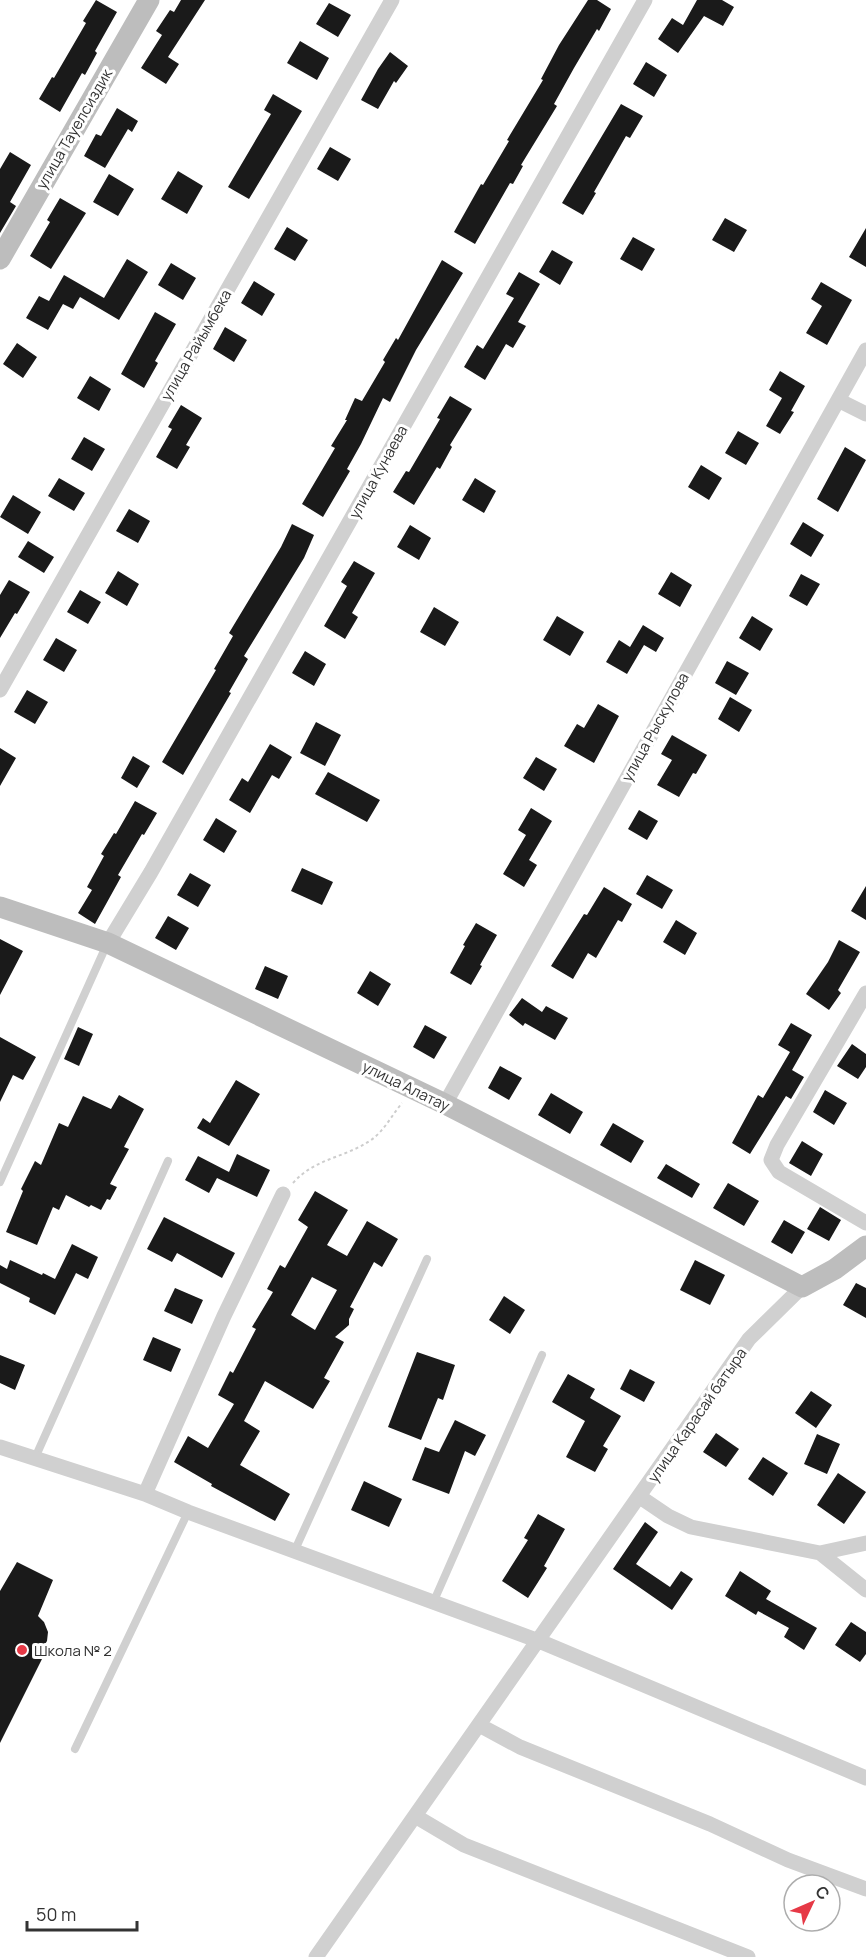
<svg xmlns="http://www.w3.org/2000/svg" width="866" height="1957" viewBox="0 0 866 1957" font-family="Manrope,sans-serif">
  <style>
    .building { fill: #1a1a1a; fill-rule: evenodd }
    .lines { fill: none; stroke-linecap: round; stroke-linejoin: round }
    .path { stroke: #cdcdcd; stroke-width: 2; stroke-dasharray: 3 3; stroke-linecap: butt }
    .lane { stroke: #d0d0d0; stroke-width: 8 }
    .street { stroke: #d0d0d0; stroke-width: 15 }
    .secondary { stroke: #bdbdbd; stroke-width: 21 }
    .poi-dot { fill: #e63946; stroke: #fff; stroke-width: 2 }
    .labels { text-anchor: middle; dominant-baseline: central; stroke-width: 6; stroke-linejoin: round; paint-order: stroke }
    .street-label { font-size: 15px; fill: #333; stroke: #fff }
    .poi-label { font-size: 15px; fill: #333; stroke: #fff; text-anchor: start }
  </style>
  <rect width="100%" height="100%" fill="#fff"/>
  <!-- building -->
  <path class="building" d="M96,0L117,12L95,51L97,53L85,75L82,73L60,112L39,99L52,77L54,78L86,23L83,21Z
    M181,0H205L168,57L179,64L166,84L141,68L162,35L156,31L170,10L174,12Z
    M588,0H597L611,9L599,31L597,29L574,68L554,104L557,106L521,165L523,166L513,184L510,183L475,244L454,232L481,184L483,185L509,141L507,140L543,80L541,79L559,45Z
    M697,0H722L734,7L723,26L704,16L678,53L658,39L672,18L683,25Z
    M329,3L351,15L338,37L316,24Z
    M300,41L329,58L317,80L287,63Z
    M390,52L408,66L396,83L394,81L378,109L361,100L378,69Z
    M646,62L667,75L654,97L633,84Z
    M273,94L302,111L249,199L228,187L271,114L264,110Z
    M621,104L643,116L630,138L626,136L594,192L596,193L583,215L562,203Z
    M117,108L138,121L132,132L128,129L105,168L84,156L96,134L101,136Z
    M330,147L351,159L338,181L317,169Z
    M10,152L31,165L10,202L16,206L0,233V169Z
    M178,171L203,186L187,214L161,199Z
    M109,174L134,189L118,216L93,202Z
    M60,198L86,213L51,269L30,256L50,222L47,220Z
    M725,218L747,230L734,252L712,240Z
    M287,227L308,240L295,261L274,249Z
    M866,228V267L849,257Z
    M633,237L655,249L642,271L620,259Z
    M552,250L573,262L560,285L539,272Z
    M127,259L148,272L119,320L80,297L73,309L63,304L48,330L26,318L39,296L49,301L64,275L104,298Z
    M442,260L463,273L416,350L390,402L383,398L361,444L347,469L350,471L323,517L302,504L335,448L331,446L347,420H345L355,398L362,401L385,362L383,360L396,338L398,340Z
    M171,263L196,278L183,300L158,285Z
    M519,272L540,284L518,322L526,326L513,348L506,344L485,380L464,367L477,345L483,349L514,298L506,294Z
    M254,281L275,294L262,316L241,303Z
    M821,282L852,300L827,345L806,333L822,306L811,299Z
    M155,312L176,324L155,361L158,363L144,388L121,374Z
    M225,327L247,340L234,362L213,349Z
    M17,343L37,357L23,378L3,364Z
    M780,371L805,386L791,411L794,412L780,434L766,426L782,398L769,390Z
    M90,376L111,389L99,411L77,398Z
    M450,396L472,409L450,445L452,447L440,469L437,467L414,505L393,492L406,471L409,472L440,419L437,418Z
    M181,405L202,418L186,445L190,447L177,469L156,457L172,429L168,427Z
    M738,431L759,443L746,465L725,453Z
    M84,437L105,449L92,471L71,459Z
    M845,447L866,460L838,512L817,499Z
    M701,465L722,478L709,500L688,487Z
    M59,478L85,493L74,511L48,496Z
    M475,478L496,491L484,513L462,500Z
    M13,495L41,512L28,534L0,517Z
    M129,509L150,521L138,543L116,531Z
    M803,522L824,535L811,557L790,544Z
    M292,524L314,535L304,558L244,656L248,659L229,692L231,693L183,775L162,762L216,670L214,669L233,636L229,633L281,547Z
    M410,525L431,538L419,560L397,547Z
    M28,541L54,557L44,573L18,557Z
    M354,561L375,573L352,613L358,617L345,639L324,626L347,586L341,582Z
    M118,571L139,584L127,606L105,593Z
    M671,572L692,585L680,607L658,594Z
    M801,574L820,584L807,606L789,596Z
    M9,580L30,592L17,614L15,613L0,638V595Z
    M80,590L101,602L88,624L67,612Z
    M434,607L459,622L445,646L420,632Z
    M557,616L584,632L570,656L543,640Z
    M752,616L773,629L760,651L739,638Z
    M643,625L664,638L656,652L644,645L627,674L606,662L619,640L630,647Z
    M56,638L77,650L64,672L43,660Z
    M305,651L326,664L314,686L292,673Z
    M727,661L749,673L736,695L715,683Z
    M27,690L48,702L35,724L14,712Z
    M730,697L752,710L739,732L718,719Z
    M598,704L619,716L594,763L564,746L577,724L584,728Z
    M316,722L341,735L325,766L300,753Z
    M672,735L707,755L696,774L693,773L679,797L657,785L672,760L661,754Z
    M270,744L292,757L279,779L272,775L250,813L229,800L242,778L248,782Z
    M0,748L16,758L0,786Z
    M133,756L150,766L137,788L121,778Z
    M536,757L557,769L544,791L523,778Z
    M328,772L380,800L367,822L315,794Z
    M135,801L157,813L144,835L142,834L118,875L121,877L95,924L78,913L92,890L87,887L104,856L101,854L114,833L116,834Z
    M531,808L552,821L529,860L537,865L524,887L503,874L526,835L518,830Z
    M639,810L658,821L647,840L628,829Z
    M216,818L237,831L224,853L203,840Z
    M302,868L333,882L322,905L291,891Z
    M190,873L211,885L198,907L177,895Z
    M647,875L673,890L662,909L636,894Z
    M866,886V920L851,911Z
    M604,887L632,904L622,922L618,920L596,958L588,953L573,979L551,966L584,914L587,915Z
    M168,916L189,928L176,950L155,938Z
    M676,920L697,933L685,955L663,942Z
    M476,923L497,935L480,965L482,966L471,985L450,973L465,946L463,945Z
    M0,939L23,951L0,995Z
    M839,940L860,952L838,990L841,993L829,1010L806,994L828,962Z
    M265,966L288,976L278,999L255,989Z
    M370,971L391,984L378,1006L357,993Z
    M522,998L542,1012L546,1006L568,1018L555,1040L525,1023L523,1026L509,1015Z
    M791,1023L812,1035L792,1070L804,1077L791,1099L786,1096L750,1154L732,1143L758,1095L763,1098L790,1052L778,1045Z
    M425,1025L447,1037L434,1059L413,1047Z
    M78,1027L93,1034L79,1066L64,1059Z
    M0,1037L36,1057L23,1080L13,1075L0,1102Z
    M852,1044L866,1054V1067L858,1079L837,1066Z
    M500,1066L522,1078L509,1100L488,1088Z
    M236,1080L260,1094L229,1146L197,1128L203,1118L210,1123Z
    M825,1090L847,1103L834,1125L813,1112Z
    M551,1093L583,1112L570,1134L538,1115Z
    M119,1095L144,1109L124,1147L129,1149L110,1184L117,1187L110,1200L107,1199L101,1210L91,1205L89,1207L66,1195L59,1210L53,1207L37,1245L6,1232L23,1191L21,1189L35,1161L41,1165L59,1123L68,1127L83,1096L111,1109Z
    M613,1123L644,1141L631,1163L600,1145Z
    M802,1141L823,1154L811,1176L789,1163Z
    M237,1154L270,1170L257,1197L217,1178L209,1193L185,1180L198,1156L229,1172Z
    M666,1164L700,1184L692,1198L657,1178Z
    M728,1183L759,1201L744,1226L713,1208Z
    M315,1191L348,1210L327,1245L347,1256L367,1221L398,1239L382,1267L374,1262L350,1307L354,1309L349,1319V1325L335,1337L344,1342L324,1378L330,1381L313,1409L265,1381L244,1421L260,1431L240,1465L290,1494L275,1521L211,1486L212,1484L174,1462L188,1436L208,1448L234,1404L218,1395L230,1371L233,1373L256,1329L252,1327L273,1292L267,1289L280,1265L285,1268L308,1227L298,1220ZM312,1277L337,1290L315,1330L291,1315Z
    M820,1207L841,1220L829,1241L807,1229Z
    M164,1217L235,1253L222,1278L177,1253L172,1262L147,1249Z
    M784,1220L805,1232L792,1254L771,1242Z
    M72,1244L98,1257L88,1279L76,1273L55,1315L29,1302L30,1298L0,1283V1265L7,1269L10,1260L42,1275L43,1273L55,1279Z
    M695,1260L725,1275L710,1305L680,1290Z
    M856,1283L866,1288V1318L843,1305Z
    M175,1288L203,1300L192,1324L164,1311Z
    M504,1296L525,1310L510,1334L489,1320Z
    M153,1337L181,1349L171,1372L143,1360Z
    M417,1352L455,1365L443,1400L438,1398L421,1440L388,1427Z
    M0,1355L25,1365L15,1390L0,1383Z
    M630,1369L655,1382L644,1402L620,1389Z
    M568,1374L595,1389L590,1398L621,1416L603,1446L608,1449L595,1472L566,1457L585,1421L552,1402Z
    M811,1391L832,1405L816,1428L795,1413Z
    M455,1420L486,1435L475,1456L465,1451L449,1494L412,1480L425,1447L439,1452Z
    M716,1433L739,1449L726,1467L703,1452Z
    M817,1434L840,1444L827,1474L804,1464Z
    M763,1457L788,1473L773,1496L748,1479Z
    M838,1473L866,1492L844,1524L817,1505Z
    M364,1481L402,1499L389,1527L351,1510Z
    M538,1514L565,1529L544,1566L547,1568L528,1598L502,1581L528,1540L524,1538Z
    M645,1522L658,1532L636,1564L670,1587L681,1571L693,1579L672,1610L613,1569Z
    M17,1562L53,1580L38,1616L44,1622L48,1632L47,1641L42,1649L46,1651L0,1743V1591Z
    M740,1571L771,1591L766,1599L817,1628L804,1650L784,1637L789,1628L758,1611L756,1615L725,1596Z
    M851,1622L866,1632V1654L860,1662L835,1645Z"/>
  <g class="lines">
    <!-- path -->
    <path class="path" d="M293,1183C315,1158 345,1158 371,1140C384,1131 392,1115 402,1103"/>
    <!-- lane -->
    <path class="lane" d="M0,1182L107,944
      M35,1458L168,1161
      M294,1552L427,1259
      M433,1603L542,1355
      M75,1749L188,1512"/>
    <!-- street -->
    <path class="street" d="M838,400L866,414
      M0,690L392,0
      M108,943L151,872L645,0
      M866,993L777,1145L771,1160L779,1172L866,1223
      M445,1104L866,350
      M0,1447L145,1494L188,1512L539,1641L866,1778
      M145,1494L224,1316L283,1194
      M640,1497L668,1516L691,1527L820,1553L866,1590
      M820,1553L866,1543
      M479,1725L520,1747L710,1824L788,1860L866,1889
      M415,1816L464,1845L748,1957
      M316,1957L749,1339L802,1287"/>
    <!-- secondary -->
    <path class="secondary" d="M0,259L149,0
      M0,907L108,943L445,1104L802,1287L835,1269L866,1246"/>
  </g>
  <!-- markers -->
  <circle class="poi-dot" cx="22" cy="1650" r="6"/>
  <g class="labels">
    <!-- street labels -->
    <g class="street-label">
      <text transform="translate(74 129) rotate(-60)">улица Тауелсиздик</text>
      <text transform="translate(196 345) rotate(-60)">улица Райымбека</text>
      <text transform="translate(378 472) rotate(-61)">улица Кунаева</text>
      <text transform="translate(655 727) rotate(-61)">улица Рыскулова</text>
      <text transform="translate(406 1086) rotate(26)">улица Алатау</text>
      <text transform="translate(697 1415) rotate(-55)">улица Карасай батыра</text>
    </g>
    <!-- poi labels -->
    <g class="poi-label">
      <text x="34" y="1650">Школа № 2</text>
    </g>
  </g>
  <!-- north arrow -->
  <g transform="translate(812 1903) rotate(46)"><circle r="28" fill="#ffffff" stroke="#adadad" stroke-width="1.5"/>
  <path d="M0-4.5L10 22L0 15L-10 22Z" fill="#e63946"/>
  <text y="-9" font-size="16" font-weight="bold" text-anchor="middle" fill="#333333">С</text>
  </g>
  <!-- scale -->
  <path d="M27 1921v9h110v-9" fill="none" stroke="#333333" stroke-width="3"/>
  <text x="36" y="1921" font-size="18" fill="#333333" stroke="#ffffff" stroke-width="4.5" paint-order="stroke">50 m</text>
</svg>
